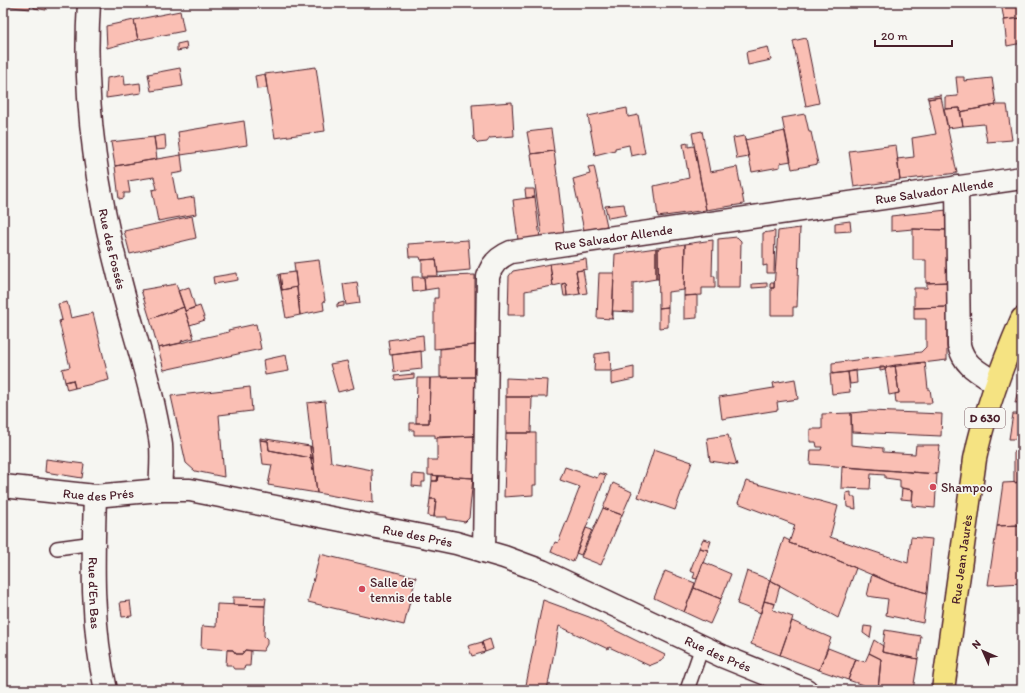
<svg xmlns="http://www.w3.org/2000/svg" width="1025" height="693" viewBox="0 0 1025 693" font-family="Itim,sans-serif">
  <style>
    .building { fill: #fabfb4; stroke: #4a1f2b }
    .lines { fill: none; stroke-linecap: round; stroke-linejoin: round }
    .service-casing { stroke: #4a1f2b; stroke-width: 16 }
    .minor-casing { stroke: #4a1f2b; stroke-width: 25 }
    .primary-casing { stroke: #4a1f2b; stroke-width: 25 }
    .service { stroke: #f6f6f2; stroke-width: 13 }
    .minor { stroke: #f6f6f2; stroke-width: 22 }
    .primary { stroke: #f5e382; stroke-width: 22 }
    .poi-dot { fill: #d1495b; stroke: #f6f6f2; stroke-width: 1.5 }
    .labels { text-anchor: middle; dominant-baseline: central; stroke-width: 3.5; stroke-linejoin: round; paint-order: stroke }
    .shield { fill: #f6f6f2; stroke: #7e6067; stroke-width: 1 }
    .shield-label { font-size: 12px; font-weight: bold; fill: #4a1f2b }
    .street-label { font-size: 13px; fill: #4a1f2b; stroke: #f6f6f2 }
    .poi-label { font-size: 13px; fill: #4a1f2b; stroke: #f6f6f2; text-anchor: start }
  </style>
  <rect width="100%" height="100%" fill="#f6f6f2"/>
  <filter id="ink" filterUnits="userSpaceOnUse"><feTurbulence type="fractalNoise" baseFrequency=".025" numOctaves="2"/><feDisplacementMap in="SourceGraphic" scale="8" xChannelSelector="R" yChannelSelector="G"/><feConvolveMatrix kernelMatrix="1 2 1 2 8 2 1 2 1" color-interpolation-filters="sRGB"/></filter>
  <g filter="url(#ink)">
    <!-- building -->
    <path class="building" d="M3,3H31L30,9L3,6Z
      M34,3H47L46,10L34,8Z
      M1001,3H1022V18L1004,20Z
      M180,11L184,31L138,40L134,20Z
      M1022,18V43L1007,46L1004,20Z
      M134,20L138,40L107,48L106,26Z
      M806,38L819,103L806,106L793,41Z
      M186,42L187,49L177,51V44Z
      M768,47L771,60L748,65L746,52Z
      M316,67L325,131L275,138L265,74Z
      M180,68L183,86L151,91L148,74Z
      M265,74L267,88L257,89L255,76Z
      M124,75L125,85L140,83L141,93L106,98L107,78Z
      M956,77H964V81L992,78L996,105L960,112V108L945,109V97L958,96Z
      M941,95V97L928,99L927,97Z
      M941,97L957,173L900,180L897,159L914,157L912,138L936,134L928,99Z
      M512,102L514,136L490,138L487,142L478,143L474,139L472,105Z
      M996,105H1007L1012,140L987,142L984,124L963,126L960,112Z
      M627,108L628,117L638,115L645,153L631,156L629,145L615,148V150L595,155L588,116Z
      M960,108L963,126L948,128L944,109Z
      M805,114L809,132H811L818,164L792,169L782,118Z
      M244,121L247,145L181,155L178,132Z
      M551,129L554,151L531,154L527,132Z
      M702,131L710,172L737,167L744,204L706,210L692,133Z
      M785,131L791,161L780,163V167L752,172L745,140Z
      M165,135L166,149L156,150L154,137Z
      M744,136L749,157L737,159L733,138Z
      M154,137L157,159L115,166L111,142Z
      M688,143V147L694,146L706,210L658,217L654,186L689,178L683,144Z
      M896,145L900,180L854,187L849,151Z
      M554,151L564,233L542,237L531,154Z
      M181,155L183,172L172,174L177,200L194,197L196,214L158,221L152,190L157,189L154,177L128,181L130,193H124V198L119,199L115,166Z
      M594,166L607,226L584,230L573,179L590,174L588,167Z
      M525,189H534L535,197L526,198Z
      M535,197L540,238L518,240L513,200Z
      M624,204L626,215L608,218L605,206Z
      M947,210V230L913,229L891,231V216Z
      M192,216L196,238L130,254L124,231Z
      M850,221L851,231L835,232V223Z
      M800,228L797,307H793V315H771V288H774L778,231Z
      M913,229L947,230V282L926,283V260H913Z
      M775,231L774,273H767V265L763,266V233Z
      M737,237L741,241L740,288H718V239Z
      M468,240L470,270L438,273L436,259L421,260L420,257H409L408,244Z
      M713,240L712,276H715V288H702V295L684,296L685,244Z
      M685,244L684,290L668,292V307L659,308L658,248Z
      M656,248V279L633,283V312L613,311V319H612L615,254Z
      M656,248H658V279H656Z
      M436,259L438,276H422V260Z
      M586,259L587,269L576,271L580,294L567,296L566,283L553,286L550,264Z
      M319,260L325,301L323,302L324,310L300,315L294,263Z
      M550,264L553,286L525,291V315H508L509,276L513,271Z
      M583,270L587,293L580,294L576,271Z
      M295,272L297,287L282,290L280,274Z
      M237,273L238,280L214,284L213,277Z
      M599,273H614L612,319L597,318Z
      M280,274L282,290H281L278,275Z
      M475,275V345L434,349V298H438V288L425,290L424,277Z
      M412,277H424L425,290L413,292Z
      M357,282L360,303L346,305L343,284Z
      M947,282V307L914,308V288H927V283Z
      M566,283L567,296H564L562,284Z
      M767,283V287L752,288V284Z
      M770,283H774V288H770Z
      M176,284L184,307L150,319L141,290Z
      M189,287L195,307L185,311L178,291Z
      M297,287L300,315L286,318L281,290Z
      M697,295V318L684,319V296Z
      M67,302L71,318L93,313L109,380L75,388L73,380L65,382L62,369L70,367L59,321L62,320L58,304Z
      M344,302V306L337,307V304Z
      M200,306L205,320L190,325L185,311Z
      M184,307L194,338L181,341L182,343L158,348L150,319Z
      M668,307V327L659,328V308Z
      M947,307V360L832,374V363L921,352L926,347V319H914V308Z
      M256,324L261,349L164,370L158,348L229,332L228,330Z
      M423,335L424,351L390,355L388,340Z
      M475,345V377H440V349Z
      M421,351L422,369L394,372L392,355Z
      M610,352L611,371H594L595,354Z
      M286,355L289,371L265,375L263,360Z
      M347,361L354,388L338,392L330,364Z
      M925,362L928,389H930L932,403H896L895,394L899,393L895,365Z
      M895,365L899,393L889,395L885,367Z
      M634,367V379L611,384V372Z
      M880,367H885V370L880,371Z
      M856,370L857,383L850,384L848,372Z
      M848,372L850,392L832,394L830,374Z
      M414,374V378L395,380L394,376Z
      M475,377L474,436L435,438V435H414V430H410V423H429L430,378Z
      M417,378H430L429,423H416Z
      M506,378L548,380L547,397H506Z
      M795,379L798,399L777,402L778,410L722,419L719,397L774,388L773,383Z
      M73,380L75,388L67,390L65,382Z
      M1020,381H1022V402L1015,403Z
      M250,387L252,411L219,415L224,477L195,471L186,463L171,396Z
      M506,397H532L531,433H506Z
      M325,401L331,462L372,470L373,503L317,493L307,403Z
      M870,411L942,414L941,436L852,432L851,413Z
      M851,413V445L883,448V452L915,454L916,445H940L937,474L810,464L811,450H821L822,447H817L816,442H810V429H822V414Z
      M1013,414H1022V439H1009Z
      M506,433H536V485H533V495L504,497Z
      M728,435L737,465L710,461L707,438Z
      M474,436L475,465L473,478L428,475V460H437V437Z
      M260,438L310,446L311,458L269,450L268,441L260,440Z
      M260,440L268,441L269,450L311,458L312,469H314L317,493L268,485L272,465L263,464Z
      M310,446L312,447L313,458H311Z
      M654,449L692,462L675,510L638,497Z
      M1022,451V482L1014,483V452Z
      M311,458H313L314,469H312Z
      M46,459L84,464L82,478L45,472Z
      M565,467L597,478L599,473L606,475L573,562L551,552L555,542L558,543L580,487L560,480Z
      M842,467L937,474L935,508L912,506L913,490L900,488V480L885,478V475L871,474L870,489L841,488Z
      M413,474L425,475V482H422V487L412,486Z
      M432,475L438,476L437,481H432Z
      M438,476L473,478L469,518L465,522L447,519V517H434L436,499H430L432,481H437Z
      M746,481L838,506L830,537L908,563L911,537L932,539L927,593L891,583L825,555L789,543L795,525L738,503Z
      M1022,482V517L1020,525L997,526L1003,483Z
      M613,483L632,492L622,515L603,508Z
      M902,488L913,490L912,500L901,499Z
      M851,492V497H855L856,509L847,507L846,493Z
      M430,499H436L434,517L428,516Z
      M603,508L622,515L601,565L581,557Z
      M1020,525L1018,536H1022V551H1020L1019,562H1022V583L988,585L997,526Z
      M1020,525H1022V535L1019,534Z
      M586,528L592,530L581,555L576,553Z
      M784,538L790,541L789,543L825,555L856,568L838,618L770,580Z
      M703,539L711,541L708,550L699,548Z
      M699,548L708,550L697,579L693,578L695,573L690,571Z
      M320,554L416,577L404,625L308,602Z
      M703,562L731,574L721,599L694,588Z
      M665,571L695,583L684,612L654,598Z
      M747,571L770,580L761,613L737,604Z
      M872,574L891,583L927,593L923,623L886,615L888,599L867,596Z
      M770,580L780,585L775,604L764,601Z
      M694,588L721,599L710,624L684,612Z
      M233,597L266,598L265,606L233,605Z
      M543,600L589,617L665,655L661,661L651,665L650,666L609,647L608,649L559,626L547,690H525Z
      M130,601L132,616L122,617L120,602Z
      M764,601L775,604L773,610L793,617L780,655L751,644Z
      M217,604L265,606L264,636L267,639V644L263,651L245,650L242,654H236L233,650L201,648L202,626L216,627Z
      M792,621L831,638L819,670L780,655Z
      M864,626L872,627L870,638L863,633Z
      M885,630L921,636L918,659L882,652Z
      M490,639L493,649L485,652L482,642Z
      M874,640L883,646L882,652L918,659L913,690H878L881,659L869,653Z
      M482,642L485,652L472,656L468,646Z
      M828,648L856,659L848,680L819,670Z
      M227,650H233L236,654H242L245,650L251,651L250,666H245L244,669H234L231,665H226Z
      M869,653L881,659L878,690L848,680L856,659L865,662Z
      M1020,658H1022V669H1021Z
      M1021,669L1022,690H1020L1018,670Z
      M487,687L496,690H486Z"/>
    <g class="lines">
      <!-- service casing -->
      <g class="service-casing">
        <path id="service" d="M57,548L94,543
          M687,690L702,647"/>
      </g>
      <!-- minor casing -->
      <g class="minor-casing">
        <g id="minor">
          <path id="s1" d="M89,3C83,94 95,184 118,272C128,314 142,355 152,398C155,413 159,429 161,445C162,460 161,475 160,490"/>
          <path d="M957,187L959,345C964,366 979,372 996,383"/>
          <path id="s2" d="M3,486L95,496L160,490H190L432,538L456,543L504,557L542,571L722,656L806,690"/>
          <path id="s3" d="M95,496C93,561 91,626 106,690"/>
          <path id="s4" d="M484,551L488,277C491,264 499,257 511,252L1022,178"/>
        </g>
      </g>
      <!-- primary casing -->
      <g class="primary-casing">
        <g id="primary">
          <path id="s5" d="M943,690L975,459C985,410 1002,365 1022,319"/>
        </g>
      </g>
      <!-- service -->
      <use href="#service" class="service"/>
      <!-- minor -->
      <use href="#minor" class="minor"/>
      <!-- primary -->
      <use href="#primary" class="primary"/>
    </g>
  </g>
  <!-- markers -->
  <g class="poi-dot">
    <circle cx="933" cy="487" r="4"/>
    <circle cx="362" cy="589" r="4"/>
  </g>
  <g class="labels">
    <!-- shield labels -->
    <rect class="shield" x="965" y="408" width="40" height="20" rx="3"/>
    <g class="shield-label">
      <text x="985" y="418">D 630</text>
    </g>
    <!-- street labels -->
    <g class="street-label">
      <text stroke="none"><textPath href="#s4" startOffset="737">Rue Salvador Allende</textPath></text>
      <text stroke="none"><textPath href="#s4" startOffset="413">Rue Salvador Allende</textPath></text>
      <text stroke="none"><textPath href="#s1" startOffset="248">Rue des Fossés</textPath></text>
      <text stroke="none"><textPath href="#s2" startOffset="96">Rue des Prés</textPath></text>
      <text stroke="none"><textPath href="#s2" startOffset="420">Rue des Prés</textPath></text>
      <text stroke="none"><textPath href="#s5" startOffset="132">Rue Jean Jaurès</textPath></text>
      <text stroke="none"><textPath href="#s3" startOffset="97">Rue d'En Bas</textPath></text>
      <text stroke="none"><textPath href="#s2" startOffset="744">Rue des Prés</textPath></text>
    </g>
    <!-- poi labels -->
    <g class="poi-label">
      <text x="941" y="487">Shampoo</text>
      <text x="370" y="582">Salle de<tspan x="370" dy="15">tennis de table</tspan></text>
    </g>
  </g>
  <!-- margin -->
  <rect width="1025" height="693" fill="none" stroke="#f6f6f2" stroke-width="16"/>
  <rect x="8" y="8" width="1009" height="677" fill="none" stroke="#4a1f2b" stroke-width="1.5" filter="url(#ink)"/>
  <!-- north arrow -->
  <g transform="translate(983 651) rotate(315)" stroke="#f6f6f2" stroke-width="3" paint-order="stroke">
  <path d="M0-3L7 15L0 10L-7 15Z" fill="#4a1f2b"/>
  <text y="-6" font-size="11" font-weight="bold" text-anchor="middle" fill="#4a1f2b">N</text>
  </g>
  <!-- scale -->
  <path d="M875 40v6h77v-6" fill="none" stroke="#4a1f2b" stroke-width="2"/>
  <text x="881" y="40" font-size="12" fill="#4a1f2b" stroke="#f6f6f2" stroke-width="3" paint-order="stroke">20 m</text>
</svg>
